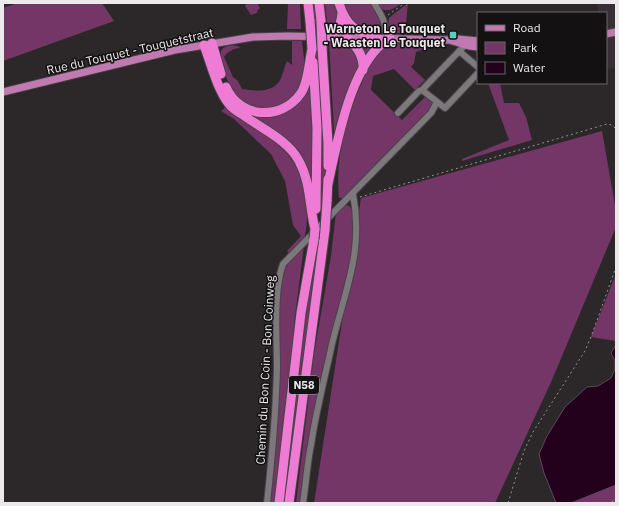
<svg xmlns="http://www.w3.org/2000/svg" width="619" height="506" viewBox="0 0 619 506" font-family="'IBM Plex Sans',sans-serif">
  <style>
    .built { fill: #382f36 }
    .green { fill: #733666 }
    .water { fill: #23011c; stroke: #5f475a }
    .lines { fill: none; stroke-linecap: round; stroke-linejoin: round }
    .minor-casing { stroke: #484447; stroke-width: 8 }
    .major-casing { stroke: #484447; stroke-width: 9 }
    .highway-casing { stroke: #484447; stroke-width: 11 }
    .path { stroke: #949193; stroke-width: 1; stroke-dasharray: 2 3; stroke-linecap: butt }
    .minor { stroke: #7d787c; stroke-width: 6 }
    .major { stroke: #c17ab1; stroke-width: 7 }
    .highway { stroke: #ee7cd4; stroke-width: 9 }
    .highway-bridge-casing { stroke: #484447; stroke-width: 11; stroke-linecap: butt }
    .highway-bridge { stroke: #ee7cd4; stroke-width: 9 }
    .poi-dot { fill: #57cec2; stroke: #131112; stroke-width: 1.5 }
    .labels { text-anchor: middle; dominant-baseline: central; stroke-width: 3; stroke-linejoin: round; paint-order: stroke }
    .shield { fill: #131112; stroke: #aba8aa; stroke-width: 1 }
    .shield-label { font-size: 11px; font-weight: bold; fill: #ece9eb }
    .poi-label { font-size: 12px; font-weight: bold; fill: #ece9eb; stroke: #131112; text-anchor: end }
    .street-label { font-size: 12px; fill: #ece9eb; stroke: #131112 }
  </style>
  <rect width="100%" height="100%" fill="#2c282a"/>
  <!-- built -->
  <path class="built" d="M597,3H616V68L606,69V13H599Z"/>
  <!-- green -->
  <path class="green" d="M18,3H102L114,21L3,61V8Z
    M247,3H257L260,8L257,11V13L251,15L245,6Z
    M288,3H300L301,29H287Z
    M325,3H336L339,18L334,30H328Z
    M342,3H371C376,11 385,22 382,32H374L373,30C355,28 350,18 342,3Z
    M379,3H402C393,9 387,14 378,6Z
    M408,3L405,33H390L388,28L389,18Z
    M292,41H302C303,53 306,66 304,78C301,96 282,110 263,109C260,109 255,107 252,106C249,105 245,104 243,103C233,96 217,62 221,51C224,45 232,45 238,46L240,48C234,48 227,52 224,57L233,77L238,81L242,89C255,91 270,93 279,82C283,76 284,67 287,61L292,65Z
    M329,42H350L361,62L335,148Z
    M356,42L379,43L366,60Z
    M389,43L421,44L424,49L416,52L414,63L411,67L425,80L415,90L394,69L373,76L371,90L402,120L426,96L434,102L429,110L403,138L343,198H339C335,158 346,116 363,80C366,72 369,62 375,55C379,51 384,47 389,43Z
    M315,44H319L326,154L324,206H321V129Z
    M214,61L223,85L234,102L276,114L309,81L313,143L312,191L300,158L239,110L224,91Z
    M488,83H500L504,103H519L526,117L532,140L462,161V159L509,140Z
    M227,106C265,134 309,156 307,210C307,217 307,231 304,238C302,243 294,249 290,254L287,251L301,236L293,225L285,181L271,154L234,119L221,111Z
    M602,131L616,211V227L552,380L495,503H314L350,270L301,503H296L314,354L331,256L336,212L345,205L349,206L353,211L355,238L361,198Z
    M322,231L287,503H283L304,327L319,232Z
    M304,246L295,316L289,386L274,503H268L282,272L294,256Z
    M616,274V341L591,337Z
    M616,485V503H565Z"/>
  <!-- water -->
  <path class="water" d="M616,345V485L571,503H556L544,473L539,454L547,436L565,407L587,387L598,386L611,378L615,369V361L611,353Z"/>
  <g class="lines">
    <!-- minor casing -->
    <g class="minor-casing">
      <path id="minor" d="M374,3C382,16 386,22 386,38
        M465,45L422,90L445,108L478,73
        M459,51L478,67
        M398,113L419,91L422,90
        M267,503C272,457 276,412 277,367C277,337 273,291 283,264L431,113L437,102
        M303,503C306,484 307,464 311,445C316,411 325,377 332,344C345,290 364,251 353,194"/>
    </g>
    <!-- major casing -->
    <g class="major-casing">
      <path id="major" d="M606,34L616,32
        M458,39L478,41
        M3,92L175,50L253,37L288,36L449,40L469,46L478,47"/>
    </g>
    <!-- highway casing -->
    <g class="highway-casing">
      <path id="highway" d="M308,3L310,21
        M319,3L321,21
        M339,3C346,26 356,32 378,38
        M331,37C339,30 341,23 342,13
        M347,37C357,47 364,56 363,70
        M212,43L221,74
        M204,45C211,63 217,89 229,104C232,108 238,112 243,115C262,129 288,140 299,161C311,183 309,206 315,229
        M322,47L328,143V166
        M313,62L317,128L316,209
        M226,87C240,119 282,121 301,93C308,83 309,62 312,49
        M328,184C337,143 351,60 390,38
        M327,201L328,179
        M279,503L301,313L314,239
        M289,503L325,230"/>
    </g>
    <!-- path -->
    <path class="path" d="M388,15L405,3
      M360,197L607,124L612,125L616,129
      M508,503L524,451L533,432L585,351L591,337L616,267
      M607,503L616,500"/>
    <!-- minor -->
    <use href="#minor" class="minor"/>
    <!-- major -->
    <use href="#major" class="major"/>
    <!-- highway -->
    <use href="#highway" class="highway"/>
    <!-- highway-bridge casing -->
    <g class="highway-bridge-casing">
      <path id="highway-bridge" d="M310,21L312,49
        M321,21L322,47
        M325,230L327,201
        M314,239L315,229"/>
    </g>
    <!-- highway-bridge -->
    <use href="#highway-bridge" class="highway-bridge"/>
  </g>
  <!-- markers -->
  <rect class="poi-dot" x="449" y="31" width="8" height="8" rx="2"/>
  <g class="labels">
    <!-- shield labels -->
    <rect class="shield" x="289" y="376" width="30" height="18" rx="3"/>
    <g class="shield-label">
      <text x="304" y="385">N58</text>
    </g>
    <!-- poi labels -->
    <g class="poi-label">
      <text x="445" y="28">Warneton Le Touquet<tspan x="445" dy="14">- Waasten Le Touquet</tspan></text>
    </g>
    <!-- street labels -->
    <g class="street-label">
      <text transform="translate(130 51) rotate(-13)">Rue du Touquet - Touquetstraat</text>
      <text transform="translate(265 370) rotate(-87)">Chemin du Bon Coin - Bon Coinweg</text>
    </g>
  </g>
  <!-- border -->
  <rect width="619" height="506" fill="none" stroke="#ece9eb" stroke-width="8"/>
  <!-- legend -->
  <rect x="477" y="12" width="130" height="72" fill="#131112" stroke="#6a6769"/>
  <rect x="485" y="25" width="20" height="6" fill="#c17ab1" stroke="#6a6769"/>
  <text x="513" y="32" font-size="12" fill="#ece9eb">Road</text>
  <rect x="485" y="42" width="20" height="12" fill="#733666" stroke="#6a6769"/>
  <text x="513" y="52" font-size="12" fill="#ece9eb">Park</text>
  <rect x="485" y="62" width="20" height="12" fill="#23011c" stroke="#6a6769"/>
  <text x="513" y="72" font-size="12" fill="#ece9eb">Water</text>
</svg>
